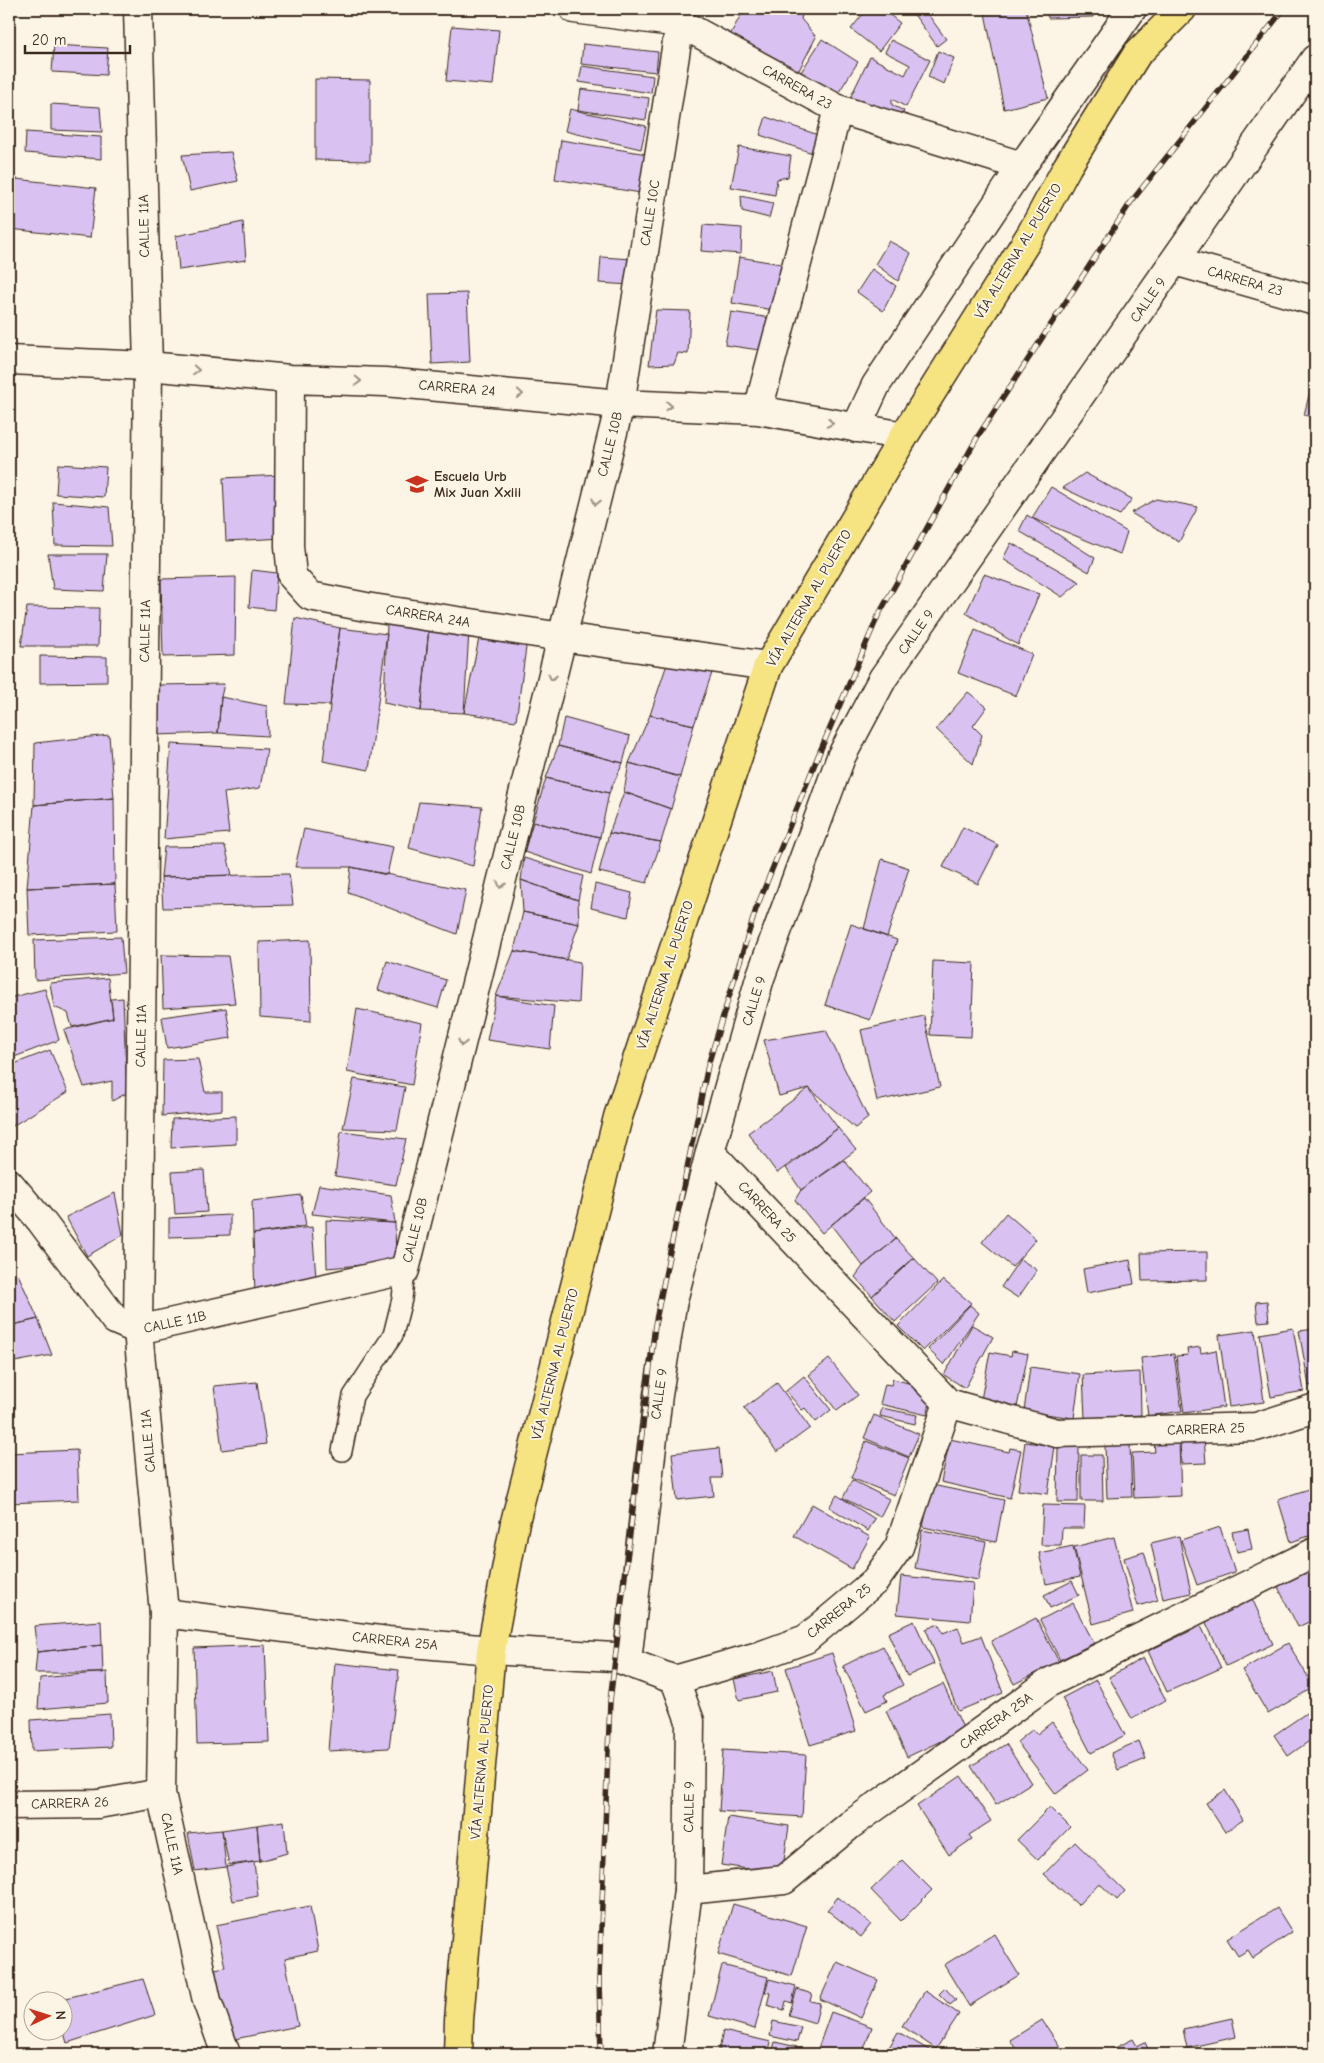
<svg xmlns="http://www.w3.org/2000/svg" width="1324" height="2063" viewBox="0 0 1324 2063" font-family="'Comic Neue',sans-serif">
  <style>
    .building { fill: #d9c2f2; stroke: #3b2a1e }
    .lines { fill: none; stroke-linecap: round; stroke-linejoin: round }
    .service-casing { stroke: #3b2a1e; stroke-width: 22 }
    .minor-casing { stroke: #3b2a1e; stroke-width: 31 }
    .tertiary-casing { stroke: #3b2a1e; stroke-width: 31 }
    .primary-casing { stroke: #3b2a1e; stroke-width: 31 }
    .service { stroke: #fcf5e5; stroke-width: 19 }
    .minor { stroke: #fcf5e5; stroke-width: 28 }
    .tertiary { stroke: #fcf5e5; stroke-width: 28 }
    .primary { stroke: #f6e381; stroke-width: 28 }
    .rail-casing { stroke: #3b2a1e; stroke-width: 5.5 }
    .rail { stroke: #fcf5e5; stroke-width: 4; stroke-dasharray: 11; stroke-linecap: butt }
    .oneway { stroke: #9c9082 }
    .labels { text-anchor: middle; dominant-baseline: central; stroke-width: 4; stroke-linejoin: round; paint-order: stroke }
    .street-label { font-size: 14px; fill: #3b2a1e; stroke: #fcf5e5 }
    .poi-label { font-size: 14px; font-weight: bold; fill: #3b2a1e; stroke: #fcf5e5; text-anchor: start }
  </style>
  <rect width="100%" height="100%" fill="#fcf5e5"/>
  <filter id="ink" filterUnits="userSpaceOnUse"><feTurbulence type="fractalNoise" baseFrequency=".02" numOctaves="2"/><feDisplacementMap in="SourceGraphic" scale="10" xChannelSelector="R" yChannelSelector="G"/><feConvolveMatrix kernelMatrix="1 2 1 2 8 2 1 2 1" color-interpolation-filters="sRGB"/></filter>
  <g filter="url(#ink)">
    <!-- building -->
    <path class="building" d="M744,9L803,10L801,19L816,37L798,72L730,35Z
      M867,9H882L900,23L879,51L851,29Z
      M910,9H924L946,39L937,46Z
      M1001,9H1026L1048,98L1004,109L985,13Z
      M1047,9H1092L1093,17L1048,18Z
      M452,26L499,30L493,85L446,81Z
      M822,39L858,62L837,95L801,72Z
      M891,40L930,60L906,107L892,99V105L904,111L899,123L850,98L870,57L905,75L910,65L885,52Z
      M583,44L658,52L656,72L581,64Z
      M54,45L108,48L106,75L52,72Z
      M938,51L954,58L944,84L928,77Z
      M582,66L653,76L651,93L579,82Z
      M315,79L370,80V161L315,160Z
      M581,89L649,98L646,120L578,110Z
      M51,104L100,107L102,132L51,130Z
      M570,109L646,126L641,149L565,131Z
      M766,117L827,138L821,156L760,135Z
      M26,132L101,137V159L25,153Z
      M561,140L647,154L641,193L555,179Z
      M739,147L791,156L788,177L777,179L775,195L731,187Z
      M231,152L238,181L190,191L182,155Z
      M16,179L96,188L90,238L10,229Z
      M741,196L773,203L769,218L742,211Z
      M243,222L246,260L179,270L176,236Z
      M703,225L742,228L741,254L701,251Z
      M889,241L911,253L898,281L875,264Z
      M601,257L632,259L630,285L599,283Z
      M739,257L781,264L773,310L732,303Z
      M872,269L896,286L883,311L857,292Z
      M467,293L470,362L432,364L429,294Z
      M656,310L690,311L688,354L678,353L674,364L649,365Z
      M731,312L771,318L766,351L725,345Z
      M1315,372V418L1304,415Z
      M58,464L106,467L104,497L56,494Z
      M1085,473L1132,499L1120,515L1063,488Z
      M282,475L285,538L226,541L223,478Z
      M1051,487L1127,532L1120,554L1032,518Z
      M1156,499L1198,507L1179,542L1131,513Z
      M53,502L109,507L112,546L55,545Z
      M1027,515L1095,558L1089,572L1019,531Z
      M1011,543L1080,582L1062,597L1003,559Z
      M48,554H107L104,591L53,589Z
      M252,570L277,573L274,610L249,607Z
      M984,574L1039,594L1018,645L966,613Z
      M236,577L235,655L163,657L161,579Z
      M27,607L99,608L98,646H21Z
      M295,618L340,628L330,705L286,704Z
      M387,623L429,627L421,711L384,703Z
      M429,627L469,631L464,713L421,711Z
      M340,628L387,634L369,770L323,761Z
      M975,630L1032,654L1016,696L958,673Z
      M480,633L527,640L516,721L464,713Z
      M40,656L107,657V682L40,683Z
      M667,664L712,673L694,725L650,715Z
      M224,684L221,697L218,733L155,735L157,685Z
      M968,692L987,707L973,726L982,735L973,764L936,729Z
      M221,697L267,706L268,736L218,733Z
      M650,715L694,725L680,777L629,763Z
      M564,718L630,736L623,763L558,746Z
      M109,735L114,798L34,805L35,743Z
      M171,744L267,749L260,788L224,793L229,833L164,839Z
      M558,746L623,763L609,793L546,778Z
      M629,763L680,777L671,809L624,792Z
      M546,778L609,793L600,837L533,822Z
      M624,792L671,809L661,842L609,833Z
      M114,798L115,884L27,888L34,805Z
      M419,802L482,807L473,866L409,848Z
      M533,822L600,837L591,874L524,852Z
      M963,827L998,845L978,884L943,867Z
      M304,829L393,847L387,875L351,867H295Z
      M609,833L661,842L647,883L599,872Z
      M225,846L232,875L161,877L164,847Z
      M524,858L583,876L578,900L521,880Z
      M882,859L909,868L887,937L864,929Z
      M351,867L466,890L457,934L348,892Z
      M289,874L293,905L163,908L161,877Z
      M521,880L578,900L579,924L523,912Z
      M115,884L117,931L29,935L27,888Z
      M595,884L632,893L628,917L591,908Z
      M523,912L579,924L566,960L514,951Z
      M851,924L897,940L870,1020L825,1005Z
      M121,937L124,973L35,980L34,940Z
      M310,940L311,1021L260,1017L259,942Z
      M514,951L580,962L578,1003L496,996Z
      M161,955L228,956L235,1003L163,1008Z
      M387,961L446,980L438,1008L378,990Z
      M933,961L974,963L971,1037L930,1035Z
      M108,978L113,1018L72,1027L68,1013L54,1007L50,983Z
      M45,989L59,1040L9,1059V998Z
      M496,996L554,1006L550,1049L487,1040Z
      M123,998L127,1093L112,1101V1081L84,1087L64,1030L113,1018L111,999Z
      M226,1008L231,1038L167,1048L162,1017Z
      M357,1009L422,1023L412,1085L347,1072Z
      M924,1016L940,1087L877,1101L861,1030Z
      M826,1030L868,1118L855,1128L809,1088L779,1096L764,1040Z
      M50,1050L68,1092L9,1128V1066Z
      M198,1059L205,1092H222V1110L162,1116L163,1060Z
      M354,1079L405,1087L397,1130L343,1128Z
      M809,1088L838,1128L777,1173L748,1133Z
      M236,1116V1144L171,1148L172,1119Z
      M838,1128L856,1150L801,1190L786,1168Z
      M341,1131L406,1139L396,1185L335,1176Z
      M844,1160L870,1192L822,1233L795,1200L801,1190Z
      M204,1170L207,1212L175,1214L172,1172Z
      M319,1185L391,1195L395,1223L312,1214Z
      M115,1193L123,1235L87,1256L66,1217Z
      M301,1195L306,1226L253,1234L252,1201Z
      M864,1198L896,1239L863,1266L831,1225Z
      M1006,1213L1036,1239L1012,1267L982,1242Z
      M230,1215V1235L169,1237V1218Z
      M326,1220L395,1223L396,1262L327,1268Z
      M312,1227L317,1289L255,1296L253,1234Z
      M896,1239L914,1258L872,1296L855,1277L863,1266Z
      M1207,1252V1280L1142,1281L1141,1253Z
      M914,1258L937,1283L895,1322L872,1296Z
      M1020,1259L1037,1270L1018,1298L1001,1287Z
      M1130,1260L1134,1284L1087,1293L1083,1269Z
      M18,1274L38,1319L9,1326V1278Z
      M943,1280L971,1303L923,1351L898,1326Z
      M1267,1301L1269,1321L1258,1322L1256,1302Z
      M970,1305L979,1313L944,1365L928,1349Z
      M38,1319L52,1355L9,1363V1326Z
      M972,1325L993,1337L965,1388L944,1375Z
      M1293,1328L1304,1391L1271,1397L1260,1334Z
      M1315,1329V1385L1309,1386L1299,1331Z
      M1255,1330L1264,1402L1229,1407L1219,1335Z
      M1200,1347L1201,1353L1216,1350L1224,1407L1184,1413L1176,1356L1188,1355L1187,1349Z
      M1012,1351L1028,1354L1016,1412L980,1405L990,1352L1011,1356Z
      M1174,1354L1182,1411L1148,1416L1141,1358Z
      M829,1359L858,1395L837,1411L809,1375Z
      M1030,1367L1080,1374L1074,1418L1024,1411Z
      M1140,1372L1141,1415L1085,1418L1083,1375Z
      M804,1376L831,1410L816,1422L805,1408L802,1410L786,1391Z
      M893,1379L916,1385L915,1391L932,1396L927,1415L880,1404L885,1384L891,1385Z
      M257,1382L266,1444L222,1450L214,1386Z
      M777,1383L810,1428L777,1452L744,1408Z
      M882,1408L917,1415L915,1424L880,1416Z
      M874,1415L919,1434L909,1457L864,1438Z
      M1204,1438L1206,1463L1181,1464L1180,1439Z
      M950,1439L1009,1452L1010,1448L1021,1450L1010,1498L941,1482Z
      M866,1441L909,1458L894,1495L851,1478Z
      M1025,1442L1055,1446L1048,1494L1018,1490Z
      M1179,1442L1181,1496L1134,1498L1132,1453L1155,1452L1154,1443Z
      M1130,1445L1132,1497L1107,1498L1105,1446Z
      M1058,1447H1079L1078,1502H1057Z
      M719,1448L722,1478H712L714,1496L677,1500L672,1453Z
      M77,1450L79,1500L9,1503V1453Z
      M1081,1455H1102L1103,1501H1081Z
      M852,1480L889,1499L880,1517L843,1498Z
      M932,1485L1004,1500L996,1542L923,1527Z
      M1315,1487V1534L1291,1542L1278,1499Z
      M837,1495L875,1519L868,1531L829,1507Z
      M812,1504L870,1537L852,1569L794,1536Z
      M1043,1505L1085,1506L1084,1528H1062L1061,1545H1041Z
      M1220,1527L1235,1572L1197,1585L1181,1540Z
      M1248,1529L1252,1549L1237,1552L1232,1532Z
      M922,1530L986,1542L978,1580L915,1568Z
      M1179,1536L1191,1593L1163,1599L1151,1543Z
      M1114,1537L1133,1613L1093,1624L1074,1547Z
      M1073,1546L1080,1577L1046,1584L1039,1553Z
      M1144,1552L1158,1600L1138,1606L1124,1558Z
      M1315,1561V1619L1298,1627L1275,1581Z
      M901,1576L973,1583L970,1621L897,1614Z
      M1072,1581L1079,1595L1050,1608L1044,1595Z
      M1249,1592L1273,1644L1226,1666L1202,1614Z
      M1073,1603L1094,1643L1060,1660L1040,1620Z
      M1036,1618L1059,1662L1014,1684L991,1641Z
      M101,1621L102,1645L37,1652L34,1626Z
      M914,1621L934,1664L907,1676L888,1633Z
      M939,1624L943,1633L958,1627L964,1642L981,1636L1003,1693L958,1711L926,1629Z
      M1201,1626L1221,1668L1167,1692L1148,1651Z
      M1288,1643L1314,1687L1268,1714L1242,1670Z
      M102,1645L103,1673H35L37,1652Z
      M265,1645L269,1742L197,1744L194,1648Z
      M883,1646L903,1685L884,1695L887,1701L866,1711L843,1666Z
      M832,1653L856,1731L810,1745L786,1668Z
      M1143,1658L1166,1700L1132,1719L1109,1677Z
      M335,1663L399,1670L389,1748L328,1751Z
      M773,1671L777,1692L739,1700L734,1679Z
      M107,1672L108,1703L38,1709L40,1678Z
      M1096,1680L1125,1735L1091,1753L1062,1698Z
      M943,1684L964,1730L907,1757L886,1711Z
      M1315,1707V1737L1288,1756L1274,1735Z
      M110,1714L111,1747L32,1751L31,1720Z
      M1052,1722L1088,1770L1056,1794L1017,1742L1033,1729L1037,1734Z
      M1139,1741L1146,1759L1118,1770L1111,1753Z
      M1006,1744L1031,1783L996,1805L971,1766Z
      M723,1750L806,1755L802,1817L719,1811Z
      M961,1776L991,1821L969,1835L972,1839L949,1855L917,1806Z
      M1225,1790L1243,1820L1225,1832L1206,1803Z
      M1050,1807L1070,1827L1038,1860L1017,1840Z
      M728,1817L789,1826L782,1874L721,1865Z
      M284,1821L287,1853L260,1861L257,1825Z
      M257,1825L260,1861L229,1865L222,1830Z
      M222,1830L226,1867L195,1871L188,1833Z
      M1075,1842L1125,1891L1117,1900L1099,1883L1078,1905L1044,1874Z
      M902,1860L932,1890L901,1921L871,1890Z
      M254,1862L258,1896L233,1901L226,1867Z
      M838,1897L871,1924L861,1937L827,1910Z
      M733,1904L807,1926L792,1976L718,1954Z
      M310,1906L318,1951L285,1958L298,2026L230,2040L215,1969L225,1967L216,1925Z
      M1277,1908L1292,1932L1253,1958L1248,1950L1238,1956L1227,1939Z
      M994,1934L1019,1975L969,2006L944,1965Z
      M1313,1944H1315V1991H1313Z
      M837,1962L878,1980L861,2018L820,1999Z
      M722,1965L768,1977L755,2029L709,2016Z
      M143,1979L155,2015L67,2043L62,2026V2000H58Z
      M769,1979L796,1986L792,2003L786,2001L784,2010L767,2005L770,1993L765,1992Z
      M945,1988L956,2000L950,2005L939,1994Z
      M797,1989L812,1994L810,2001L820,2003L815,2023L789,2015Z
      M925,1991L959,2014L936,2049L902,2026Z
      M831,2012L872,2027L862,2054H826L817,2051Z
      M1232,2018L1236,2037L1187,2048L1183,2029Z
      M1042,2020L1065,2054H1019L1010,2040Z
      M773,2021L801,2027L797,2042L770,2036Z
      M723,2031L771,2042L768,2054H718Z
      M898,2032L936,2054H892L887,2051Z
      M1133,2039L1137,2046L1145,2042L1148,2049L1140,2053L1141,2054H1103Z
      M775,2042L797,2047L796,2054L772,2053Z
      M975,2046L995,2054H972Z"/>
    <g class="lines">
      <!-- service casing -->
      <g class="service-casing">
        <path id="service" d="M342,1451L353,1396L393,1335L402,1299L405,1270"/>
      </g>
      <!-- minor casing -->
      <g class="minor-casing">
        <path id="minor" d="M574,9L680,23L838,109L1022,166
          M1175,261L1315,301
          M9,360L148,366L290,379L385,382L620,404L758,410L904,436
          M290,379L289,546L292,576L310,596L366,607L562,637L768,666
          M758,410L838,109
          M856,428L876,385L1022,166L1132,9
          M710,1152L948,1403L1057,1433L1256,1427L1315,1408
          M9,1183L41,1221L115,1320L138,1330L405,1270L620,404L680,23
          M164,1613L161,1793L207,2001L226,2054
          M627,1661L658,1395L672,1305L710,1152L760,978L841,757L883,678L1315,59
          M675,1680L762,1655L806,1639L875,1581L899,1547L948,1403
          M9,1805L98,1804L161,1793
          M688,1890L784,1880L850,1825L1050,1682L1315,1552"/>
      </g>
      <!-- tertiary casing -->
      <g class="tertiary-casing">
        <path id="tertiary" d="M138,9L148,366L138,1330L164,1613L388,1641L491,1650L614,1657L675,1680L690,1721L688,1890L667,2054"/>
      </g>
      <!-- primary casing -->
      <g class="primary-casing">
        <path id="primary" d="M458,2054L459,2020L491,1650L515,1522L618,1117L768,666L904,436L1031,234L1067,167L1137,54L1182,9"/>
      </g>
      <!-- service -->
      <use href="#service" class="service"/>
      <!-- minor -->
      <use href="#minor" class="minor"/>
      <!-- tertiary -->
      <use href="#tertiary" class="tertiary"/>
      <!-- primary -->
      <use href="#primary" class="primary"/>
      <!-- rail casing -->
      <g class="rail-casing">
        <path id="rail" d="M601,2054L599,1980L610,1701L655,1325L708,1065L756,909L818,756L878,616L978,436L1131,202L1284,9"/>
      </g>
      <!-- rail -->
      <use href="#rail" class="rail"/>
    </g>
    <!-- one-way arrows -->
    <defs><path id="oneway-chevron" d="M-2-3.5L2.5 0L-2 3.5" fill="none" stroke-width="1.6" stroke-linecap="round" stroke-linejoin="round" transform="scale(1.25)"/></defs>
    <g class="oneway">
      <use href="#oneway-chevron" transform="translate(196 370) rotate(5)"/>
      <use href="#oneway-chevron" transform="translate(358 381) rotate(2)"/>
      <use href="#oneway-chevron" transform="translate(520 394) rotate(5)"/>
      <use href="#oneway-chevron" transform="translate(669 406) rotate(2)"/>
      <use href="#oneway-chevron" transform="translate(830 423) rotate(10)"/>
      <use href="#oneway-chevron" transform="translate(596 502) rotate(104)"/>
      <use href="#oneway-chevron" transform="translate(552 677) rotate(104)"/>
      <use href="#oneway-chevron" transform="translate(501 885) rotate(104)"/>
      <use href="#oneway-chevron" transform="translate(462 1043) rotate(104)"/>
    </g>
  </g>
  <!-- icons -->
  <defs>
    <g id="school-bare" transform="scale(1.725)"><path d="M0-5L7-2L0 1L-7-2ZM-4 1L0 2.5L4 1V4Q0 6-4 4Z" fill="#c8321e" stroke="#fcf5e5" stroke-width="2.5" paint-order="stroke"/></g>
  </defs>
  <g fill-rule="evenodd">
    <use href="#school-bare" x="417" y="484"/>
  </g>
  <g class="labels">
    <!-- street labels -->
    <g class="street-label">
      <text transform="translate(797 87) rotate(29)">CARRERA 23</text>
      <text transform="translate(650 213) rotate(-81)">CALLE 10C</text>
      <text transform="translate(144 226) rotate(-91)">CALLE 11A</text>
      <text transform="translate(1018 251) rotate(-59)">VÍA ALTERNA AL PUERTO</text>
      <text transform="translate(1245 281) rotate(16)">CARRERA 23</text>
      <text transform="translate(1148 300) rotate(-55)">CALLE 9</text>
      <text transform="translate(457 388) rotate(5)">CARRERA 24</text>
      <text transform="translate(610 444) rotate(-76)">CALLE 10B</text>
      <text transform="translate(809 598) rotate(-60)">VÍA ALTERNA AL PUERTO</text>
      <text transform="translate(428 616) rotate(9)">CARRERA 24A</text>
      <text transform="translate(145 631) rotate(-89)">CALLE 11A</text>
      <text transform="translate(916 632) rotate(-55)">CALLE 9</text>
      <text transform="translate(513 837) rotate(-76)">CALLE 10B</text>
      <text transform="translate(665 975) rotate(-72)">VÍA ALTERNA AL PUERTO</text>
      <text transform="translate(754 1001) rotate(-73)">CALLE 9</text>
      <text transform="translate(141 1036) rotate(-89)">CALLE 11A</text>
      <text transform="translate(767 1212) rotate(47)">CARRERA 25</text>
      <text transform="translate(415 1230) rotate(-76)">CALLE 10B</text>
      <text transform="translate(175 1322) rotate(-12)">CALLE 11B</text>
      <text transform="translate(555 1364) rotate(-76)">VÍA ALTERNA AL PUERTO</text>
      <text transform="translate(659 1394) rotate(-82)">CALLE 9</text>
      <text transform="translate(1206 1429) rotate(-2)">CARRERA 25</text>
      <text transform="translate(148 1441) rotate(-95)">CALLE 11A</text>
      <text transform="translate(839 1611) rotate(-39)">CARRERA 25</text>
      <text transform="translate(395 1641) rotate(6)">CARRERA 25A</text>
      <text transform="translate(996 1721) rotate(-36)">CARRERA 25A</text>
      <text transform="translate(482 1762) rotate(-85)">VÍA ALTERNA AL PUERTO</text>
      <text transform="translate(70 1803) rotate(-2)">CARRERA 26</text>
      <text transform="translate(689 1807) rotate(-89)">CALLE 9</text>
      <text transform="translate(172 1844) rotate(78)">CALLE 11A</text>
    </g>
    <!-- poi labels -->
    <g class="poi-label">
      <text x="434" y="476">Escuela Urb<tspan x="434" dy="16">Mix Juan Xxiii</tspan></text>
    </g>
  </g>
  <!-- margin -->
  <rect width="1324" height="2063" fill="none" stroke="#fcf5e5" stroke-width="30"/>
  <rect x="15" y="15" width="1294" height="2033" fill="none" stroke="#3b2a1e" stroke-width="2" filter="url(#ink)"/>
  <!-- north arrow -->
  <g transform="translate(48 2016) rotate(86)"><circle r="24" fill="#fcf5e5" stroke="#afa495"/>
  <path d="M0-4L9 19L0 12L-9 19Z" fill="#c8321e"/>
  <text y="-8" font-size="14" font-weight="bold" text-anchor="middle" fill="#3b2a1e">N</text>
  </g>
  <!-- scale -->
  <path d="M25 45v8h105v-8" fill="none" stroke="#3b2a1e" stroke-width="2.5"/>
  <text x="32" y="45" font-size="15" fill="#3b2a1e" stroke="#fcf5e5" stroke-width="4" paint-order="stroke">20 m</text>
</svg>
